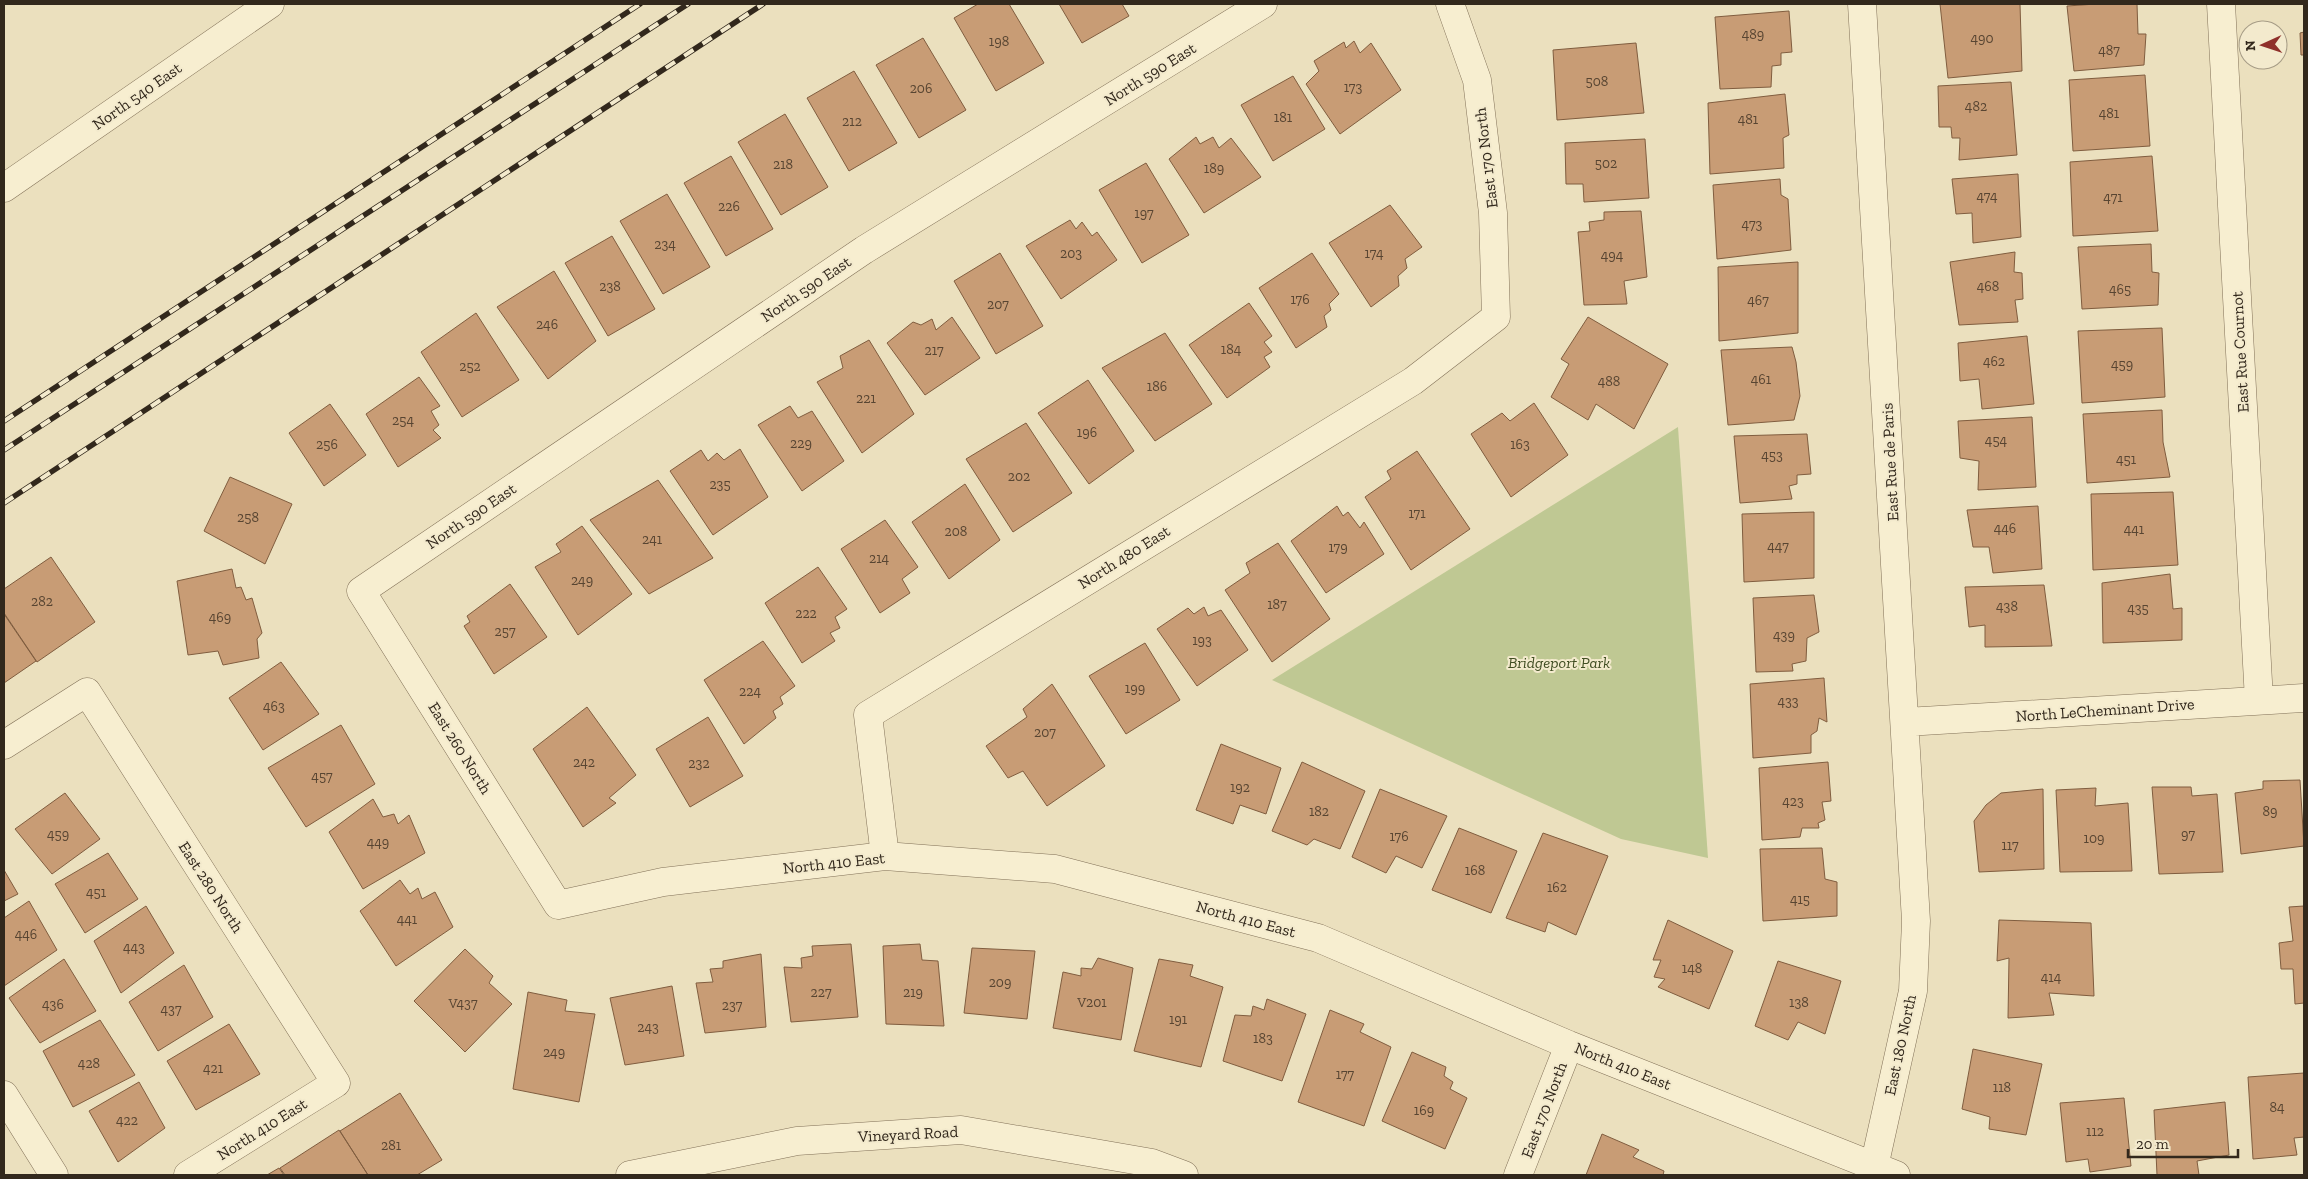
<svg xmlns="http://www.w3.org/2000/svg" width="2308" height="1179" viewBox="0 0 2308 1179" font-family="'Zilla Slab',serif">
  <style>
    .green { fill: #bfc893 }
    .building { fill: #c89c75; stroke: #805d3f }
    .lines { fill: none; stroke-linecap: round; stroke-linejoin: round }
    .minor-casing { stroke: #827158; stroke-width: 29 }
    .minor { stroke: #f7eed0; stroke-width: 28 }
    .rail-casing { stroke: #32281c; stroke-width: 5.5 }
    .rail { stroke: #f3eacd; stroke-width: 4; stroke-dasharray: 11; stroke-linecap: butt }
    .labels { text-anchor: middle; dominant-baseline: central; stroke-width: 4; stroke-linejoin: round; paint-order: stroke }
    .number-label { font-size: 14px; fill: #584532 }
    .street-label { font-size: 16px; fill: #32281c; stroke: #f3eacd }
    .park-label { font-size: 16px; font-style: italic; fill: #414e23; stroke: #f3eacd }
  </style>
  <rect width="100%" height="100%" fill="#ebe0be"/>
  <!-- green -->
  <path class="green" d="M1678,427L1708,858L1621,839L1272,680Z"/>
  <!-- building -->
  <path class="building" d="M978,4H1009L1044,63L996,91L954,18Z
    M1059,4H1122L1129,16L1082,43Z
    M1940,4H2020L2022,71L1948,78Z
    M2096,4H2137L2138,34H2146L2144,65L2074,71L2067,6Z
    M1789,11L1792,52L1781,53V65L1772,66L1771,87L1720,89L1715,17Z
    M2304,32V55H2301L2300,33Z
    M923,38L966,110L919,138L876,65Z
    M1354,41L1360,53L1371,43L1401,90L1340,134L1306,84L1319,71L1314,61L1344,42L1346,48Z
    M1636,43L1644,113L1557,120L1553,50Z
    M854,71L897,143L849,171L807,98Z
    M2145,75L2150,146L2073,151L2069,80Z
    M1293,76L1325,129L1273,161L1241,105Z
    M2011,82L2017,155L1959,160L1960,138H1952L1951,127H1939L1938,86Z
    M1785,94L1789,135L1783,138L1784,168L1710,174L1708,103Z
    M785,114L828,187L781,215L738,142Z
    M1196,137L1200,144L1213,137L1219,148L1231,138L1261,177L1204,213L1169,159Z
    M1645,139L1649,198L1584,202L1583,184H1566L1565,143Z
    M731,156L773,229L726,256L684,183Z
    M2152,156L2158,231L2073,236L2070,162Z
    M1146,163L1189,235L1142,263L1099,190Z
    M2018,174L2021,237L1973,243L1972,213L1956,214L1952,179Z
    M1780,179L1781,195L1788,199L1791,250L1717,259L1713,185Z
    M667,194L710,267L663,294L620,221Z
    M1390,205L1422,247L1405,259L1407,268L1398,276L1399,286L1371,307L1329,243Z
    M1641,211L1647,277L1624,281L1627,304L1584,305L1578,232L1590,231L1589,222L1604,220V212Z
    M1070,220L1076,229L1082,222L1092,236L1097,232L1117,260L1061,299L1026,246Z
    M612,236L655,309L608,336L565,263Z
    M2151,244L2152,272L2159,273L2158,305L2082,309L2078,247Z
    M2015,252L2014,272L2022,273L2023,299L2015,300L2018,322L1959,325L1950,262Z
    M1000,253L1043,326L996,354L954,281Z
    M1312,253L1339,294L1329,304L1331,310L1324,316L1327,327L1296,348L1259,288Z
    M1798,262V333L1719,341L1718,267Z
    M554,271L596,341L548,379L497,307Z
    M1249,303L1272,336L1264,342L1272,352L1264,357L1270,367L1227,398L1189,345Z
    M476,313L519,380L462,417L421,352Z
    M952,317L980,358L925,395L887,343L913,322L921,325L932,319L936,330Z
    M1588,317L1668,364L1634,429L1596,404L1588,420L1551,397L1569,364L1561,359Z
    M2162,328L2165,397L2082,403L2078,331Z
    M1165,333L1212,404L1155,441L1102,368Z
    M2027,336L2034,404L1982,409L1979,379L1960,381L1958,343Z
    M869,340L914,414L862,453L817,382L843,368L840,356Z
    M1792,347L1796,362L1800,396L1794,420L1728,425L1721,350Z
    M419,377L440,406L431,411L439,425L433,430L441,438L398,467L366,414Z
    M1088,380L1134,451L1089,484L1038,413Z
    M1534,403L1568,455L1511,497L1471,434L1502,413L1510,421Z
    M330,404L366,455L324,486L289,433Z
    M790,406L798,418L812,411L844,461L802,491L758,425Z
    M2162,410L2163,442L2170,477L2087,483L2083,414Z
    M2032,417L2036,487L1978,490L1979,461L1960,458L1958,421Z
    M1026,423L1072,493L1013,532L966,459Z
    M1807,434L1811,474L1797,475V484L1789,486L1792,499L1740,503L1734,436Z
    M740,449L768,497L713,535L670,471L701,450L708,461L717,453L724,460Z
    M1417,451L1470,529L1411,570L1365,497L1391,479L1387,471Z
    M230,477L292,504L265,564L204,531Z
    M658,480L713,558L649,594L590,520Z
    M965,484L1000,540L949,579L912,522Z
    M2173,492L2178,565L2093,570L2091,494Z
    M1337,506L1343,516L1348,512L1360,528L1364,522L1384,554L1326,593L1291,541Z
    M2038,506L2042,569L1993,573L1989,547H1973L1967,510Z
    M1814,512V578L1744,582L1742,514Z
    M885,520L918,567L902,579L910,593L880,613L841,549Z
    M582,526L632,594L578,635L535,567L561,552L556,544Z
    M1278,543L1330,619L1272,662L1225,590L1250,573L1246,563Z
    M51,557L95,622L37,662L4,613V589Z
    M818,567L847,609L835,617L840,628L830,633L835,641L802,663L765,603Z
    M232,569L236,588L241,587L246,600L252,598L262,633L257,639L259,658L223,665L218,651L188,655L177,581Z
    M2170,574L2173,609L2182,608V640L2103,643L2102,583Z
    M510,584L547,637L494,674L464,626L470,622L467,616Z
    M2044,585L2052,646L1985,647V625L1969,627L1965,587Z
    M1814,595L1819,632L1807,638L1806,661L1792,664L1793,671L1756,672L1753,598Z
    M1204,607L1208,616L1221,610L1248,650L1197,686L1157,629L1188,608L1194,614Z
    M4,614L36,661L4,683Z
    M763,641L795,686L780,697L783,704L773,711L776,718L744,744L704,680Z
    M1145,643L1180,700L1126,734L1089,676Z
    M281,662L319,714L263,750L229,698Z
    M1824,678L1827,722L1819,718L1817,731L1811,735V753L1753,758L1750,684Z
    M1052,684L1105,766L1047,806L1023,771L1008,778L986,746L1027,717L1023,709Z
    M587,707L636,775L609,798L616,803L583,827L533,749Z
    M708,717L743,776L690,807L656,749Z
    M341,725L375,784L306,827L268,768Z
    M1221,744L1281,768L1266,814L1240,805L1233,824L1196,810Z
    M1302,762L1365,791L1340,849L1314,839L1307,845L1272,831Z
    M1828,762L1831,801L1822,802L1825,820L1818,823L1819,828H1802L1800,837L1762,840L1759,768Z
    M2300,780L2304,846L2241,854L2235,793L2263,789V781Z
    M2152,787H2191L2192,796L2217,794L2223,872L2159,874Z
    M2096,788L2095,806L2128,803L2132,871L2060,872L2056,790Z
    M1380,789L1447,816L1422,868L1396,856L1386,873L1352,857Z
    M2043,789L2044,869L1979,872L1974,821L1986,805L2001,793Z
    M65,793L100,839L52,874L15,829Z
    M373,799L383,817L394,814L398,824L409,815L425,853L363,889L329,832Z
    M1459,828L1517,851L1491,913L1432,890Z
    M1543,833L1608,856L1576,935L1548,922L1545,932L1506,918Z
    M1822,848L1825,879L1837,882V916L1763,921L1760,849Z
    M108,853L138,899L85,933L55,884Z
    M4,870L18,894L4,901Z
    M400,880L410,894L418,888L422,899L435,892L453,927L396,966L360,911Z
    M29,901L57,950L4,986V918Z
    M146,906L174,953L121,993L94,941Z
    M2304,906V1003L2295,1004L2293,969H2281L2279,943L2293,941L2289,907Z
    M1668,920L1733,951L1709,1009L1658,987L1665,979L1654,977L1661,960H1653Z
    M1999,920L2091,923L2094,996L2049,993L2054,1015L2008,1018L2009,958L1997,961Z
    M851,944L858,1017L791,1022L784,967L802,968L801,958L813,956L812,946Z
    M920,944L922,960L938,961L944,1026L886,1024L883,946Z
    M972,948L1035,951L1027,1019L964,1013Z
    M465,949L493,976L489,983L512,1004L465,1052L414,1001Z
    M761,954L766,1027L705,1033L696,983L713,982L710,969L723,968V961Z
    M1098,958L1133,968L1121,1040L1053,1028L1063,972L1081,976V968L1092,969Z
    M64,959L96,1011L40,1043L9,998Z
    M1159,959L1193,965L1190,976L1223,987L1201,1067L1134,1051Z
    M1778,961L1841,981L1825,1034L1798,1022L1788,1040L1755,1026Z
    M184,965L213,1017L158,1051L129,1002Z
    M672,986L684,1056L625,1065L610,998Z
    M528,992L567,1000L565,1011L595,1014L579,1102L513,1089Z
    M1267,999L1306,1014L1282,1081L1223,1061L1235,1015L1251,1016L1253,1006L1264,1010Z
    M1330,1010L1364,1024L1360,1032L1391,1047L1364,1126L1298,1102Z
    M100,1020L135,1075L73,1107L43,1051Z
    M229,1024L260,1074L196,1110L167,1061Z
    M1973,1049L2042,1064L2026,1135L1989,1129L1990,1117L1962,1109Z
    M1412,1052L1446,1067L1444,1076L1453,1082L1450,1089L1467,1098L1445,1149L1382,1121Z
    M2304,1073V1137L2294,1138L2297,1155L2253,1159L2248,1077Z
    M139,1082L165,1128L118,1162L89,1111Z
    M400,1093L442,1160L417,1175H368L340,1131Z
    M2124,1098L2131,1166L2090,1172L2088,1159L2066,1162L2060,1103Z
    M2225,1102L2229,1155L2197,1161L2199,1175H2157L2154,1110Z
    M339,1130L368,1175H285L280,1168Z
    M1602,1134L1639,1150L1633,1157L1664,1171L1663,1175H1586Z
    M279,1168L284,1175H267Z"/>
  <g class="lines">
    <!-- minor casing -->
    <g class="minor-casing">
      <path id="minor" d="M1263,4L864,250L361,591L558,905L663,882L885,856L1055,869L1318,938L1569,1045L1896,1175
        M1862,4L1916,921L1913,991L1874,1167
        M2221,4L2259,700
        M4,188L270,4
        M1906,722L2304,698
        M4,745L87,692L336,1083L188,1175
        M885,856L868,715L1413,381L1496,317L1493,213L1477,80L1450,4
        M4,1095L54,1175
        M630,1175L797,1141L961,1130L1152,1163L1184,1175
        M1518,1175L1569,1045"/>
    </g>
    <!-- minor -->
    <use href="#minor" class="minor"/>
    <!-- rail casing -->
    <g class="rail-casing">
      <path id="rail" d="M4,421L640,4
        M4,450L688,4
        M4,503L763,4"/>
    </g>
    <!-- rail -->
    <use href="#rail" class="rail"/>
  </g>
  <g class="labels">
    <!-- number labels -->
    <g class="number-label">
      <text x="1753" y="34">489</text>
      <text x="1982" y="38">490</text>
      <text x="999" y="41">198</text>
      <text x="2109" y="50">487</text>
      <text x="1597" y="81">508</text>
      <text x="1353" y="87">173</text>
      <text x="921" y="88">206</text>
      <text x="1976" y="106">482</text>
      <text x="2109" y="113">481</text>
      <text x="1283" y="117">181</text>
      <text x="1748" y="119">481</text>
      <text x="852" y="121">212</text>
      <text x="1606" y="163">502</text>
      <text x="783" y="164">218</text>
      <text x="1214" y="168">189</text>
      <text x="1987" y="196">474</text>
      <text x="2113" y="197">471</text>
      <text x="729" y="206">226</text>
      <text x="1144" y="213">197</text>
      <text x="1752" y="224">473</text>
      <text x="665" y="244">234</text>
      <text x="1071" y="253">203</text>
      <text x="1374" y="253">174</text>
      <text x="1612" y="255">494</text>
      <text x="610" y="286">238</text>
      <text x="1988" y="286">468</text>
      <text x="2120" y="289">465</text>
      <text x="1300" y="299">176</text>
      <text x="1758" y="300">467</text>
      <text x="998" y="304">207</text>
      <text x="547" y="324">246</text>
      <text x="1231" y="349">184</text>
      <text x="934" y="350">217</text>
      <text x="1994" y="361">462</text>
      <text x="2122" y="364">459</text>
      <text x="470" y="366">252</text>
      <text x="1761" y="379">461</text>
      <text x="1609" y="381">488</text>
      <text x="1157" y="386">186</text>
      <text x="866" y="398">221</text>
      <text x="403" y="420">254</text>
      <text x="1087" y="432">196</text>
      <text x="1996" y="440">454</text>
      <text x="801" y="443">229</text>
      <text x="327" y="444">256</text>
      <text x="1520" y="444">163</text>
      <text x="1772" y="455">453</text>
      <text x="2126" y="459">451</text>
      <text x="1019" y="476">202</text>
      <text x="720" y="484">235</text>
      <text x="1417" y="513">171</text>
      <text x="248" y="517">258</text>
      <text x="2005" y="528">446</text>
      <text x="2134" y="529">441</text>
      <text x="956" y="531">208</text>
      <text x="652" y="539">241</text>
      <text x="1778" y="546">447</text>
      <text x="1338" y="547">179</text>
      <text x="879" y="558">214</text>
      <text x="582" y="580">249</text>
      <text x="42" y="601">282</text>
      <text x="1277" y="604">187</text>
      <text x="2007" y="606">438</text>
      <text x="2138" y="608">435</text>
      <text x="806" y="613">222</text>
      <text x="220" y="617">469</text>
      <text x="505" y="631">257</text>
      <text x="1784" y="635">439</text>
      <text x="1202" y="640">193</text>
      <text x="1135" y="688">199</text>
      <text x="750" y="691">224</text>
      <text x="1788" y="701">433</text>
      <text x="274" y="706">463</text>
      <text x="1045" y="732">207</text>
      <text x="584" y="762">242</text>
      <text x="699" y="763">232</text>
      <text x="322" y="776">457</text>
      <text x="1240" y="787">192</text>
      <text x="1793" y="801">423</text>
      <text x="1319" y="811">182</text>
      <text x="2270" y="811">89</text>
      <text x="58" y="834">459</text>
      <text x="2188" y="834">97</text>
      <text x="1399" y="836">176</text>
      <text x="2094" y="838">109</text>
      <text x="378" y="842">449</text>
      <text x="2010" y="845">117</text>
      <text x="1475" y="870">168</text>
      <text x="1557" y="887">162</text>
      <text x="96" y="892">451</text>
      <text x="1800" y="899">415</text>
      <text x="407" y="919">441</text>
      <text x="26" y="934">446</text>
      <text x="134" y="947">443</text>
      <text x="1692" y="968">148</text>
      <text x="2051" y="977">414</text>
      <text x="1000" y="982">209</text>
      <text x="821" y="992">227</text>
      <text x="913" y="992">219</text>
      <text x="1092" y="1002">V201</text>
      <text x="1799" y="1002">138</text>
      <text x="463" y="1003">V437</text>
      <text x="53" y="1004">436</text>
      <text x="732" y="1005">237</text>
      <text x="171" y="1009">437</text>
      <text x="1178" y="1019">191</text>
      <text x="648" y="1027">243</text>
      <text x="1263" y="1038">183</text>
      <text x="554" y="1052">249</text>
      <text x="89" y="1063">428</text>
      <text x="213" y="1068">421</text>
      <text x="1345" y="1074">177</text>
      <text x="2002" y="1087">118</text>
      <text x="2277" y="1107">84</text>
      <text x="1424" y="1110">169</text>
      <text x="127" y="1120">422</text>
      <text x="2095" y="1131">112</text>
      <text x="391" y="1145">281</text>
    </g>
    <!-- street labels -->
    <g class="street-label">
      <text transform="translate(1150 74) rotate(-32)">North 590 East</text>
      <text transform="translate(137 96) rotate(-35)">North 540 East</text>
      <text transform="translate(1486 158) rotate(-97)">East 170 North</text>
      <text transform="translate(806 289) rotate(-34)">North 590 East</text>
      <text transform="translate(2240 352) rotate(-93)">East Rue Cournot</text>
      <text transform="translate(1890 462) rotate(-93)">East Rue de Paris</text>
      <text transform="translate(471 516) rotate(-34)">North 590 East</text>
      <text transform="translate(1124 557) rotate(-32)">North 480 East</text>
      <text transform="translate(2105 710) rotate(-4)">North LeCheminant Drive</text>
      <text transform="translate(460 748) rotate(58)">East 260 North</text>
      <text transform="translate(834 863) rotate(-6)">North 410 East</text>
      <text transform="translate(211 887) rotate(57)">East 280 North</text>
      <text transform="translate(1246 919) rotate(15)">North 410 East</text>
      <text transform="translate(1900 1045) rotate(-78)">East 180 North</text>
      <text transform="translate(1623 1066) rotate(22)">North 410 East</text>
      <text transform="translate(1544 1110) rotate(-69)">East 170 North</text>
      <text transform="translate(262 1129) rotate(-32)">North 410 East</text>
      <text transform="translate(908 1134) rotate(-3)">Vineyard Road</text>
    </g>
    <!-- park labels -->
    <g class="park-label">
      <text x="1559" y="662">Bridgeport Park</text>
    </g>
  </g>
  <!-- border -->
  <rect width="2308" height="1179" fill="none" stroke="#32281c" stroke-width="10"/>
  <!-- north arrow -->
  <g transform="translate(2263 45) rotate(267)"><circle r="24" fill="#f3eacd" stroke="#a69c86"/>
  <path d="M0-4L9 19L0 12L-9 19Z" fill="#8f302a"/>
  <text y="-8" font-size="14" font-weight="bold" text-anchor="middle" fill="#32281c">N</text>
  </g>
  <!-- scale -->
  <path d="M2128 1149v8h110v-8" fill="none" stroke="#32281c" stroke-width="2.5"/>
  <text x="2136" y="1149" font-size="15" fill="#32281c" stroke="#f3eacd" stroke-width="4" paint-order="stroke">20 m</text>
</svg>
